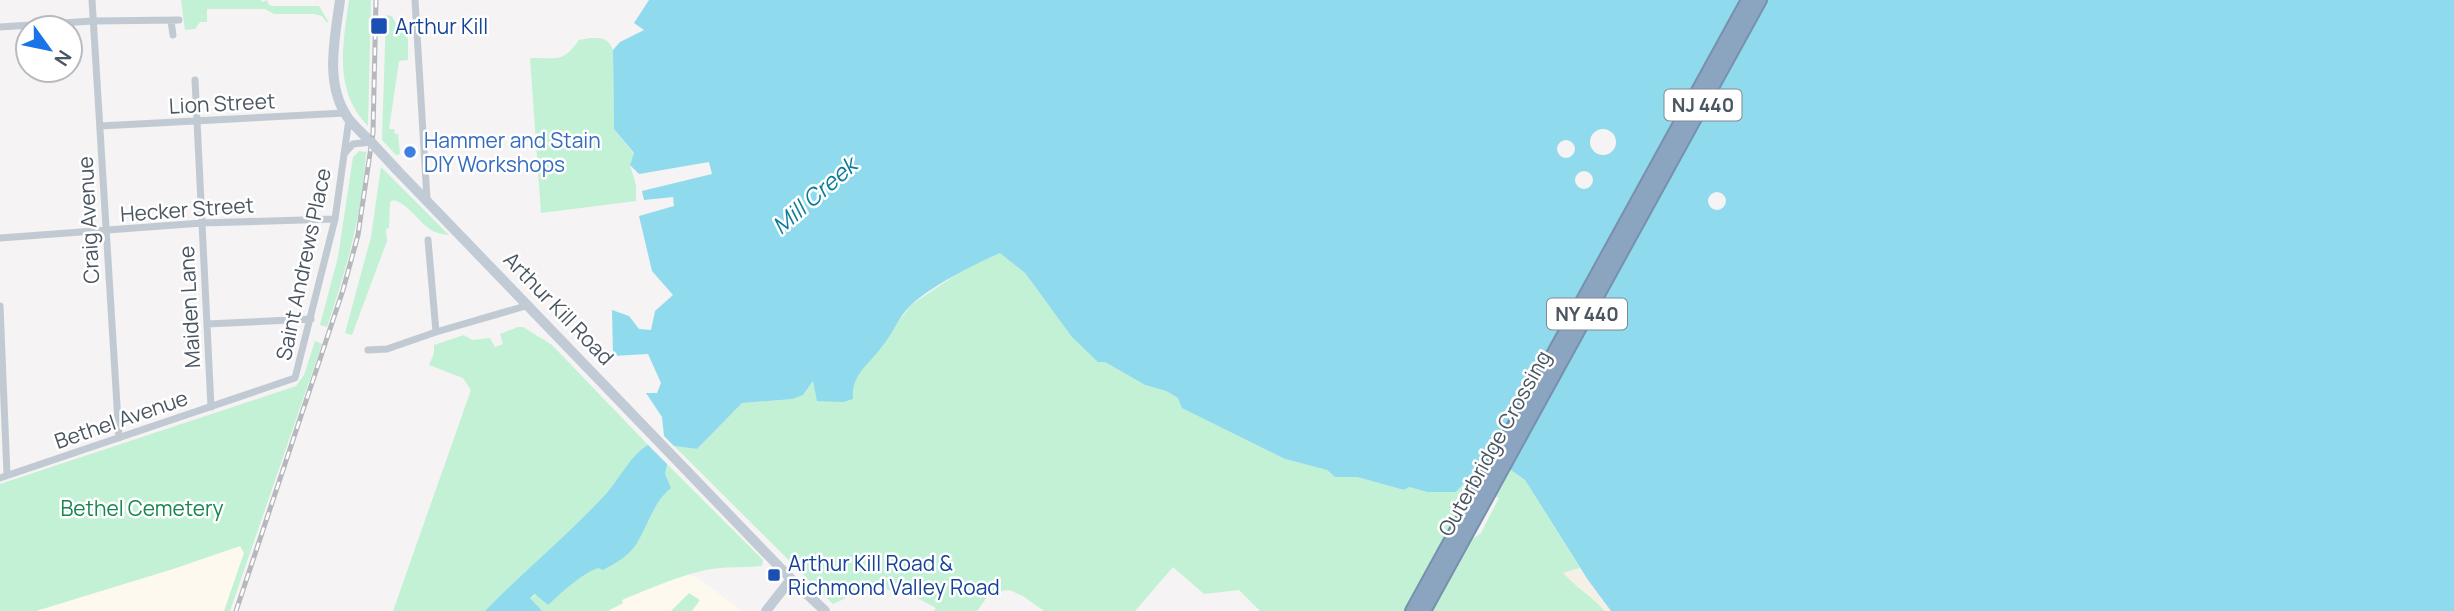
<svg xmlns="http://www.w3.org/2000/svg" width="2454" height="611" viewBox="0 0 2454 611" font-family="Manrope,sans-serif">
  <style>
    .commercial { fill: #fdf9ef }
    .green { fill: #c3f1d5; fill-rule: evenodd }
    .sand { fill: #f5f0e5 }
    .water { fill: #90daee }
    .pier { fill: #f5f3f3 }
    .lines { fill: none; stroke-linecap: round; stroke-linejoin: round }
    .highway-casing { stroke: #7690ad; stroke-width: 16 }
    .street { stroke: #c1cad2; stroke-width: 7 }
    .secondary { stroke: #c1cbd6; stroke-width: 10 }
    .highway { stroke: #8ba5c1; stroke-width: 12 }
    .rail-casing { stroke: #b5b8bd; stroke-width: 5 }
    .rail { stroke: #fff; stroke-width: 2.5; stroke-dasharray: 8; stroke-linecap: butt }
    .secondary-bridge { stroke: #c1cbd6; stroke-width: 10 }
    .transit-dot { fill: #1a4fb4; stroke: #fff; stroke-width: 2.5 }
    .shop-dot { fill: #3f7fe0; stroke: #fff; stroke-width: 2.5 }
    .labels { text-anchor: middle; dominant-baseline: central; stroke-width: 5; stroke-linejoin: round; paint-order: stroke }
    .shield { fill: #fff; stroke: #808990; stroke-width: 2 }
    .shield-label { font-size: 19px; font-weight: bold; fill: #4a5661 }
    .transit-label { font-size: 21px; fill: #164399; stroke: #fff; text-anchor: start }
    .street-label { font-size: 21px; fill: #4a5661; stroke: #fff }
    .shop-label { font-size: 21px; fill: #366cbe; stroke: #fff; text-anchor: start }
    .park-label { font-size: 21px; fill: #17864f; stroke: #fff }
    .water-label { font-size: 23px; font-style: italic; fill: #0c7c9b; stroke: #fff }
  </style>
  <rect width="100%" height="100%" fill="#f5f3f3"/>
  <!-- commercial -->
  <path class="commercial" d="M240,546L244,553L224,611H36L176,568Z
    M688,575L697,577L742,611H603L621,600L666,582Z"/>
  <!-- green -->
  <path class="green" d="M181,0H261L262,2L267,0L269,5L273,6H319L328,21L327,23L322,16L314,14H274L265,9H207V22H200L195,29L185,30Z
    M349,0H371L368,126C333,90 343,45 349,0Z
    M386,15L392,16L397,26L408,39V60L399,61L389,129H394L395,134H398L400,154L396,155L382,140Z
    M591,38C603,38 608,38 613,50L614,129L634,154L630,165L636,185V201L541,213L530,58C557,57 562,64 579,40Z
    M359,151L366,152C363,213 346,270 327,327L320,325L338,257L353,157Z
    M381,167L449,235C421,234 417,208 394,200L390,202L389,228L386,229L387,241L352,335L345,333L371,237Z
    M1000,252L1025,273L1046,302L1105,362L1145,385L1166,391L1285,459L1327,470L1335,477H1357L1404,490L1409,487L1427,492H1456L1471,475L1508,468L1525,480L1580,568L1564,573C1576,588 1592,596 1605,611H1260L1239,590L1204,594L1173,567L1135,611H1044L1023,596L1009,590L1002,591L995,598L988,596L977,611H934L936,608L914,596L872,586L833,604L674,446L697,449L742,403L793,399L803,395L814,380L852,387L856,376L911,305L966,268ZM1486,491L1499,498L1481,533L1467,543Z
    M518,327H523L552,345L651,448L618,487L485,611H393L471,390L463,378L429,365L434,353V345L464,335L472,340L490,338L495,347L503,344L500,334Z
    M315,341L322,344L230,611H224L244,553L240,546L173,569L36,611H0V484L296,386L304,375Z
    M661,458L763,560L762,566C743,568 725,566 706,570C677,576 649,589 622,600L623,603L608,611H513L555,581Z
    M689,593L700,600L692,611H671Z"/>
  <!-- sand -->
  <path class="sand" d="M1580,568L1611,611H1605C1592,596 1576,587 1563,573Z"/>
  <!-- water -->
  <path class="water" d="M649,0H2454V611H1611L1588,580L1525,480L1508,468L1471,475L1456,492H1427L1409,487L1404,490L1357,477H1335L1327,470L1285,459L1182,408L1178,398L1166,391L1145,385L1105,362H1098L1072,337L1025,273L1000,253C973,265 933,285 911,305C898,317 892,336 880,349C867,366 851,376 853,399L843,402L817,401L813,381L803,395L793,399L742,403L697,449L674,446L664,436L662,417L646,393H657L661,383L648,354L613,356L612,310L629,316L639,329L651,330L655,311L673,295L652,271L639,216L674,206L673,197L644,200L642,191L712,174L709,162L639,174L630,165L634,153L614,129L613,50L620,42L644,30L634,23Z
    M648,445L667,464L665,474L671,488C654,501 648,525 637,543C629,556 616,563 603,570L598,568C581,574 561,593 548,605L535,594L530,598L542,611H485C524,571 568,535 606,494C621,477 629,457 648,445Z"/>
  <!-- pier -->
  <path class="pier" d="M1590 142a13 13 0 1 1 26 0a13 13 0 1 1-26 0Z
    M1557 149a9 9 0 1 1 18 0a9 9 0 1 1-18 0Z
    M1575 180a9 9 0 1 1 18 0a9 9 0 1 1-18 0Z
    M1708 201a9 9 0 1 1 18 0a9 9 0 1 1-18 0Z"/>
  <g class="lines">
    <!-- highway casing -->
    <g class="highway-casing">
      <path id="highway" d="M1412,611L1748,0
        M1424,611L1760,0"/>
    </g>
    <!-- street -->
    <path class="street" d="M92,0L119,438
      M415,0L427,199
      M171,21L173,35
      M0,27L93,21L179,20
      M195,80L211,407
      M100,126L345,113
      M344,154L353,144L371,142
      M0,238L202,223L335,219
      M428,240L436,332
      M0,306L7,475
      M207,324L311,319
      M368,350L387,349L436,332L529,305
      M0,478L295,378L335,219L349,119"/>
    <!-- secondary -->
    <path class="secondary" d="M340,0C335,38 324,84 348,118C355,127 363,134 371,142
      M396,169L791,579L825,611
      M766,611L791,579"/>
    <!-- highway -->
    <use href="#highway" class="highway"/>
    <!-- rail casing -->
    <g class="rail-casing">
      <path id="rail" d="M236,611L343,290L358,235L373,133L376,0"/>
    </g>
    <!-- rail -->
    <use href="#rail" class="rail"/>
    <!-- secondary-bridge -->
    <path class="secondary-bridge" d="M371,142L396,169"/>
  </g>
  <!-- markers -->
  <g class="transit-dot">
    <rect x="370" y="17" width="18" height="18" rx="3.5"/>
    <rect x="767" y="568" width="14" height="14" rx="3.5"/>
  </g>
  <circle class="shop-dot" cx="410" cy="152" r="7"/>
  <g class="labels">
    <!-- shield labels -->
    <g class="shield">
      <rect x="1664.5" y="89.5" width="77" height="31" rx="5"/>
      <rect x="1547" y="298.5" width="80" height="31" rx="5"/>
    </g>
    <g class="shield-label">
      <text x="1703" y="105">NJ 440</text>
      <text x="1587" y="314">NY 440</text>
    </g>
    <!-- transit labels -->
    <g class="transit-label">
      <text x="395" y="26">Arthur Kill</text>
      <text x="788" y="563">Arthur Kill Road &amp;<tspan x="788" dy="24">Richmond Valley Road</tspan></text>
    </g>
    <!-- street labels -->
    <g class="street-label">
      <text transform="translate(222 103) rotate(-3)">Lion Street</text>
      <text transform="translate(187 209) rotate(-4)">Hecker Street</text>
      <text transform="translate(88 220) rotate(-93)">Craig Avenue</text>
      <text transform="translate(303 264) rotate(-78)">Saint Andrews Place</text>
      <text transform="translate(189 307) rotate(-93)">Maiden Lane</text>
      <text transform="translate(559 308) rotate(46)">Arthur Kill Road</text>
      <text transform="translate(121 419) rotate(-19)">Bethel Avenue</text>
      <text transform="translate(1494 443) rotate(-61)">Outerbridge Crossing</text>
    </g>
    <!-- shop labels -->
    <g class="shop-label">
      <text x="424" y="140">Hammer and Stain<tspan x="424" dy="24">DIY Workshops</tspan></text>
    </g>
    <!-- park labels -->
    <g class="park-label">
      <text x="142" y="508">Bethel Cemetery</text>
    </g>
    <!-- water labels -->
    <g class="water-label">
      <text transform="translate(814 195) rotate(-41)">Mill Creek</text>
    </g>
  </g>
  <!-- north arrow -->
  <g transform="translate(49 49) rotate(123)"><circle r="33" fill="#ffffff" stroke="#b7bbc0" stroke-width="2"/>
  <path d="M0-5L12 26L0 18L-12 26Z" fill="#1a73e8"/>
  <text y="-10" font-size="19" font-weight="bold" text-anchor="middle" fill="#4a5661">N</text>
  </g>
</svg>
